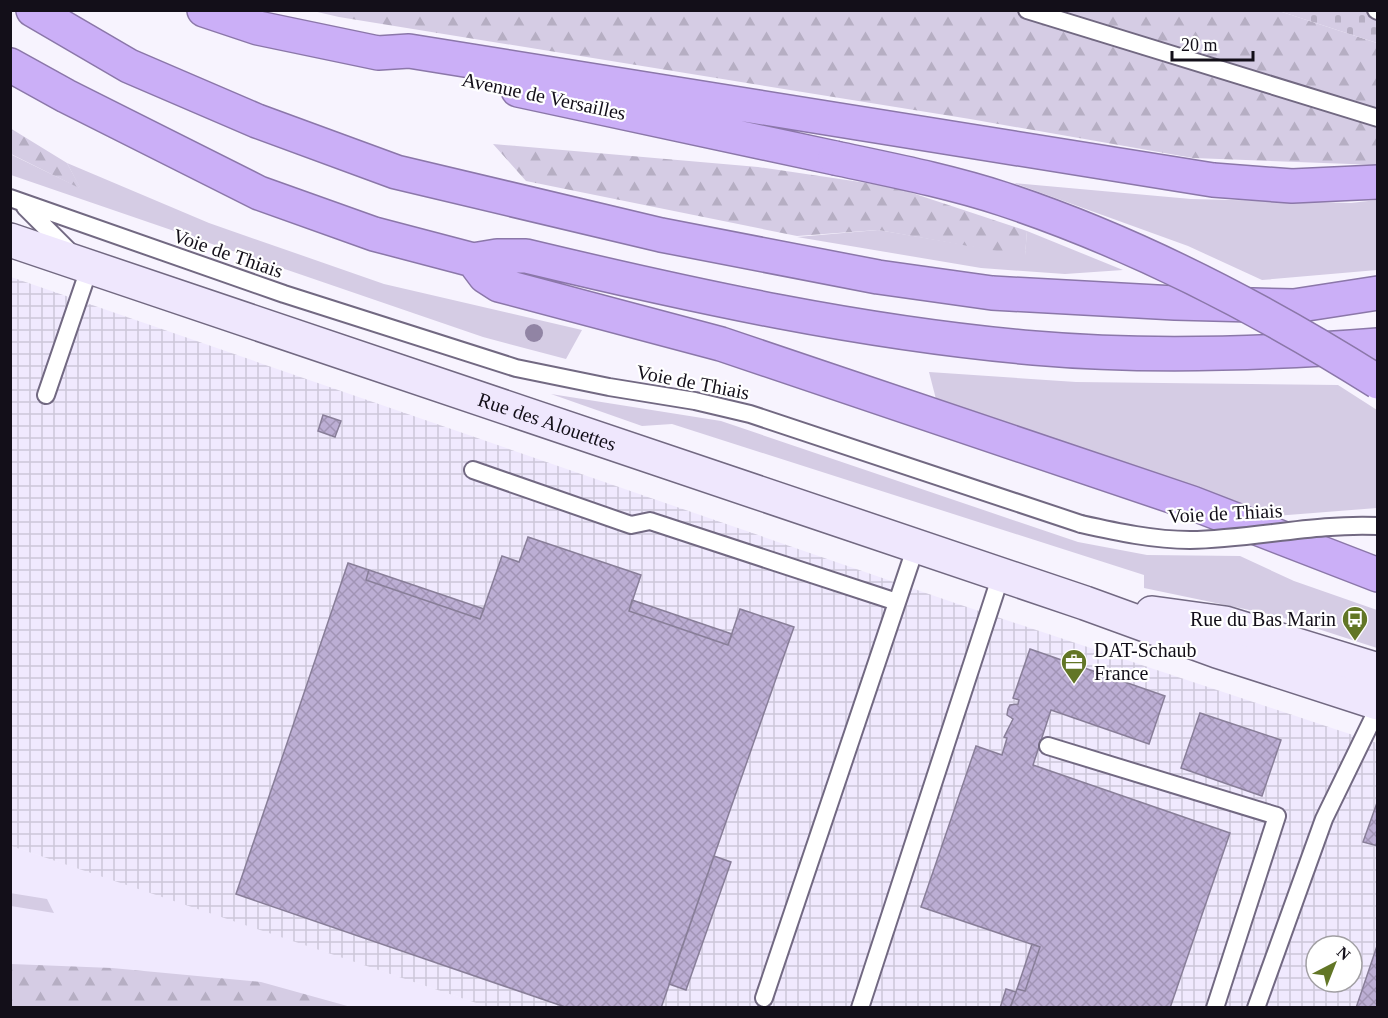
<svg xmlns="http://www.w3.org/2000/svg" width="1388" height="1018" viewBox="0 0 1388 1018" font-family="'Times New Roman',serif">
  <style>
    .built { fill: #f0e9fe }
    .industrial { fill: url(#industrial-grid); fill-rule: evenodd }
    .green { fill: #d5cce4 }
    .forest { fill: url(#forest-firs) }
    .cemetery { fill: url(#cemetery-stones) }
    .building { fill: url(#building-cross-hatch); stroke: #887e98; stroke-width: 1.5 }
    .lines { fill: none; stroke-linecap: round; stroke-linejoin: round }
    .lane-casing { stroke: #726982; stroke-width: 20 }
    .secondary-casing { stroke: #726982; stroke-width: 36 }
    .highway-casing { stroke: #8b77a9; stroke-width: 36 }
    .lane { stroke: #fff; stroke-width: 16 }
    .secondary { stroke: #efe7fd; stroke-width: 33 }
    .highway { stroke: #cbaff7; stroke-width: 33 }
    .lane-bridge-casing { stroke: #726982; stroke-width: 20; stroke-linecap: butt }
    .highway-bridge-casing { stroke: #8b77a9; stroke-width: 36; stroke-linecap: butt }
    .lane-bridge { stroke: #fff; stroke-width: 16 }
    .highway-bridge { stroke: #cbaff7; stroke-width: 33 }
    .tree { fill: #9184a4 }
    .labels { text-anchor: middle; dominant-baseline: central; stroke-width: 4.5; stroke-linejoin: round; paint-order: stroke }
    .street-label { font-size: 20px; fill: #130f19; stroke: #fff }
    .poi-label { font-size: 20px; fill: #130f19; stroke: #fff; text-anchor: end }
  </style>
  <defs>
    <pattern id="industrial-grid" width="8" height="8" patternUnits="userSpaceOnUse" patternTransform="scale(1.5)"><rect width="8" height="8" fill="#f0e9fe"/><path d="M0 4h8M4 0v8" fill="none" stroke="#cdc7d9"/></pattern>
    <pattern id="forest-firs" width="22" height="20" patternUnits="userSpaceOnUse" patternTransform="scale(1.5)"><rect width="22" height="20" fill="#d5cce4"/><path d="M5 1l3.5 6h-7zM16 11l3.5 6h-7z" fill="#b6aec3"/></pattern>
    <pattern id="cemetery-stones" width="16" height="16" patternUnits="userSpaceOnUse" patternTransform="scale(1.5)"><rect width="16" height="16" fill="#d5cce4"/><path d="M2 7V4a2 2 0 0 1 4 0v3zM10 15v-3a2 2 0 0 1 4 0v3z" fill="#b6aec3"/></pattern>
    <pattern id="building-cross-hatch" width="8" height="8" patternUnits="userSpaceOnUse" patternTransform="scale(1.5)"><rect width="8" height="8" fill="#bcaed4"/><path d="M0 0l8 8M0 8l8-8" fill="none" stroke="#a194b5"/></pattern>
  </defs>
  <rect width="100%" height="100%" fill="#f7f3fe"/>
  <!-- built -->
  <path class="built" d="M11,846L179,902L488,1007L11,1008Z"/>
  <!-- industrial -->
  <path class="industrial" d="M11,277L952,602L1377,743V1007H488L11,846ZM1316,946H1352V982H1316Z"/>
  <!-- green -->
  <path class="green" d="M10,154L80,188L67,163L209,223L384,284L582,330L566,359L483,337L11,175Z
    M1014,183L1191,199L1351,203L1377,200V270L1262,280L1188,246Z
    M878,230L1025,255L1027,231L1123,270L1065,274L981,268L797,237Z
    M929,372L1076,382L1338,385L1377,410V508L1275,516L937,403Z
    M551,394L721,421L1078,542L1147,555L1240,556L1294,581L1377,610V648L1278,616L1144,588V575L672,424L642,426Z
    M10,893L47,899L54,913L11,906Z"/>
  <!-- forest -->
  <path class="forest" d="M313,11H1279L1377,43V165L1193,158L970,119L339,17Z
    M10,128L67,163L81,189L11,154Z
    M493,144L758,167L894,187L1027,231L1025,256L878,230L797,236L526,181Z
    M11,964L112,968L261,982L351,1007H11Z"/>
  <!-- cemetery -->
  <path class="cemetery" d="M1279,11H1377V43Z"/>
  <!-- building -->
  <path class="building" d="M323,415L341,421L335,437L318,431Z
    M528,537L641,575L629,611L728,645L740,609L794,627L661,1008H568L236,894L348,563L369,570L366,580L480,619L502,556L519,562Z
    M369,570L484,609L480,619L366,580Z
    M632,600L732,634L728,645L629,611Z
    M1030,649L1165,696L1149,744L1051,710L1033,765L1230,833L1170,1008H1010L1017,989L1025,991L1040,947L921,907L976,746L1002,755L1007,738L1004,737L1013,719L1007,715L1008,709L1010,705L1018,704L1019,700L1013,698Z
    M1200,713L1281,740L1262,796L1181,768Z
    M1378,800V846L1363,842Z
    M714,856L731,862L686,990L669,984Z
    M1378,943V1008H1356Z
    M1032,944L1040,947L1025,991L1017,989Z
    M1006,989L1016,992L1010,1008H1000Z"/>
  <g class="lines">
    <!-- lane casing -->
    <g class="lane-casing">
      <path id="lane" d="M1027,10L1378,118
        M1376,10L1378,11
        M10,198L284,294L516,368L609,387L695,401L750,414L1081,524
        M25,207L71,253
        M46,395L90,266
        M473,470L631,525L650,521L897,602
        M1048,746L1277,816L1215,1008
        M764,998L916,546
        M860,1008L1001,575
        M1256,1008L1324,819L1378,708"/>
    </g>
    <!-- secondary casing -->
    <g class="secondary-casing">
      <g id="secondary">
        <path id="s1" d="M10,240L1085,603L1217,651L1378,703"/>
        <path d="M1152,613L1225,623L1378,670"/>
      </g>
    </g>
    <!-- highway casing -->
    <g class="highway-casing">
      <path id="highway" d="M33,10L129,66L257,121L396,172L661,235L878,277L992,293L1175,303L1294,306L1378,293
        M204,10L258,28L378,53L409,51L1213,180L1292,186L1378,182
        M10,65L66,96L259,193L374,234L473,260L497,256H526C693,296 862,333 1034,348C1148,358 1264,354 1378,345
        M518,90L835,158
        M473,260L485,276L499,285L721,344L1192,503L1378,575"/>
    </g>
    <!-- lane -->
    <use href="#lane" class="lane"/>
    <!-- secondary -->
    <use href="#secondary" class="secondary"/>
    <!-- highway -->
    <use href="#highway" class="highway"/>
    <!-- lane-bridge casing -->
    <g class="lane-bridge-casing">
      <path id="lane-bridge" d="M1081,524C1117,532 1154,540 1190,540C1253,539 1315,523 1378,526"/>
    </g>
    <!-- highway-bridge casing -->
    <g class="highway-bridge-casing">
      <path id="highway-bridge" d="M835,158C891,170 948,181 1003,199C1136,243 1259,307 1378,382"/>
    </g>
    <!-- lane-bridge -->
    <use href="#lane-bridge" class="lane-bridge"/>
    <!-- highway-bridge -->
    <use href="#highway-bridge" class="highway-bridge"/>
  </g>
  <!-- trees -->
  <circle class="tree" cx="534" cy="333" r="9"/>
  <!-- icons -->
  <defs>
    <g id="bus-pin" transform="scale(1.35)"><path d="M0 17L-7.5 6A9.5 9.5 0 1 1 7.5 6Z" fill="#627626" stroke="#fff"/><path d="M-5-6H5V4H4V6H2V4H-2V6H-4V4H-5ZM-3.5-4V0h7V-4ZM-3.5 1.2v1.5H-2V1.2ZM2 1.2v1.5H3.5V1.2Z" fill="#fff"/></g>
    <g id="office-pin" transform="scale(1.35)"><path d="M0 17L-7.5 6A9.5 9.5 0 1 1 7.5 6Z" fill="#627626" stroke="#fff"/><path d="M-6-3h4V-5.5h4V-3h4V5H-6ZM-1-4.5V-3h2v-1.5ZM-6 0V1H6V0Z" fill="#fff"/></g>
  </defs>
  <g fill-rule="evenodd">
    <use href="#bus-pin" x="1355" y="619"/>
    <use href="#office-pin" x="1074" y="662"/>
  </g>
  <g class="labels">
    <!-- street labels -->
    <g class="street-label">
      <text transform="translate(544 96) rotate(12)">Avenue de Versailles</text>
      <text transform="translate(228 253) rotate(19)">Voie de Thiais</text>
      <text transform="translate(693 382) rotate(11)">Voie de Thiais</text>
      <text stroke="none"><textPath href="#s1" startOffset="567">Rue des Alouettes</textPath></text>
      <text transform="translate(1225 513) rotate(-3)">Voie de Thiais</text>
    </g>
    <!-- poi labels -->
    <g class="poi-label">
      <text x="1336" y="619">Rue du Bas Marin</text>
      <text x="1094" y="650" text-anchor="start">DAT-Schaub<tspan x="1094" dy="23">France</tspan></text>
    </g>
  </g>
  <!-- border -->
  <rect width="1388" height="1018" fill="none" stroke="#130f19" stroke-width="24"/>
  <!-- north arrow -->
  <g transform="translate(1334 964) rotate(42)"><circle r="28" fill="#ffffff" stroke="#a19fa3" stroke-width="1.5"/>
  <path d="M0-4.5L10 22L0 15L-10 22Z" fill="#627626"/>
  <text y="-9" font-size="16" font-weight="bold" text-anchor="middle" fill="#130f19">N</text>
  </g>
  <!-- scale -->
  <path d="M1172 51v9h81v-9" fill="none" stroke="#130f19" stroke-width="3"/>
  <text x="1181" y="51" font-size="18" fill="#130f19" stroke="#ffffff" stroke-width="4.5" paint-order="stroke">20 m</text>
</svg>
